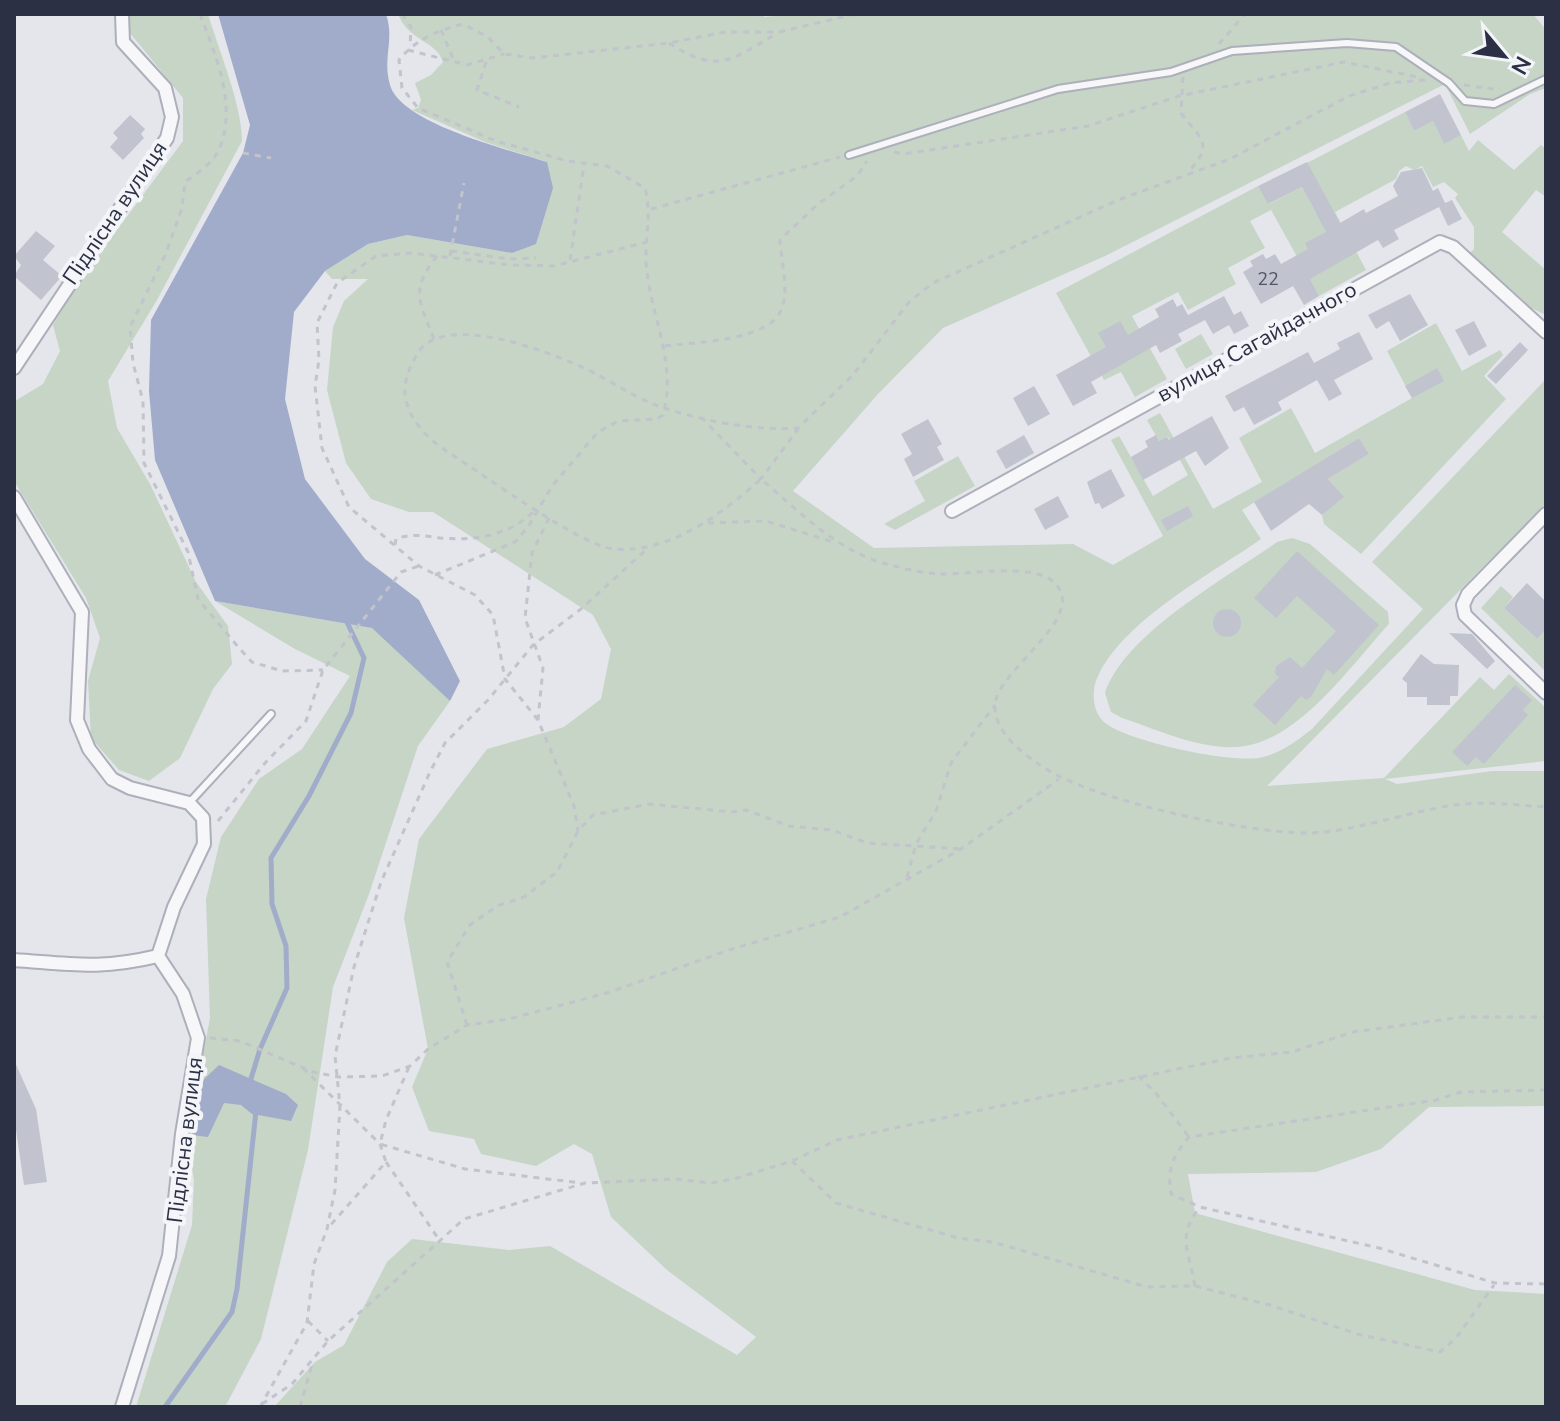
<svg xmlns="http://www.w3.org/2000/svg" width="1560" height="1421" viewBox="0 0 1560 1421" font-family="'Nunito Sans',sans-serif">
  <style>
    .green { fill: #c6d5c6 }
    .water { fill: #a0acca }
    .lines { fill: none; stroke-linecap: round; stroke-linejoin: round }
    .stream { stroke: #a0acca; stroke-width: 5 }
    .building { fill: #c1c4ce }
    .lane-casing { stroke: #adafba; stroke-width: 10 }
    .street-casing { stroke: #adafba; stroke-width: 16 }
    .path { stroke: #c2c3cb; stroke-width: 3; stroke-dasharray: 6 6; stroke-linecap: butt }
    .lane { stroke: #f7f7fa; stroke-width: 6 }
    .street { stroke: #f7f7fa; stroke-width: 12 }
    .labels { text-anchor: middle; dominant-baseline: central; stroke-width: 8; stroke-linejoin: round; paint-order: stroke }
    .number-label { font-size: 18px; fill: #515566 }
    .street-label { font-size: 22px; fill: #2c3044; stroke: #f4f5f9 }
  </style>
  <rect width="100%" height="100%" fill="#e4e6ec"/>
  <!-- green -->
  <path class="green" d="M128,14H208C219,51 242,105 242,141L157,300L108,381L117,428L150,484L196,582L228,626L232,664L213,689L180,758L149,781L119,770L91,738L88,681L100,638L86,598L14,481L15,401L43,384L60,351L53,325L82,277L183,141V98L130,33Z
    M398,14H763L764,17L797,14H1533L1546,30V88L1530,94L1470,134L1445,84L1105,256L943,328L878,394L793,491L874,548L1073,544L1113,565L1163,536L1111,440L1119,436L1153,496L1188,475L1168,437L1159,441L1147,420L1160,413L1213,509L1262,482L1239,438L1291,408L1315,453L1412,398L1387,351L1436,323L1462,371L1500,350L1503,355L1484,376L1506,399L1361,554L1324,524L1322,515L1343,497L1328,479L1369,454L1359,438L1242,510L1261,539C1211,574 1124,620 1098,676C1091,690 1092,711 1104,722C1125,741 1235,765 1263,757C1281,753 1296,741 1311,730L1423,609L1372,562L1546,379V503L1267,786L1384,778L1480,677L1494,690L1509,674L1546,708V761L1385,779L1397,784L1492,771H1546V1106L1429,1107L1381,1149L1316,1172L1188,1174L1195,1213L1475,1290L1546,1294V1407H274L315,1362L344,1345L387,1262L412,1239L509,1250L550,1246L737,1355L756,1337L667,1270L611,1217L592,1154L574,1144L536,1166L481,1154L474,1139L429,1131L412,1087L428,1049L404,918L419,839L487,749L564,727L601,699L611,649L593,615L433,512H409L371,499L346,463L327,390L333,327L344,301L368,279H332L325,271L368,244L407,235L512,253L547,162L485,142L412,110L418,108L421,100L415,83L431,75L443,62C436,40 409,42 398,14Z
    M1405,112L1414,131L1433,121L1444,143L1461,135L1469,151L1478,140L1514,170L1541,145L1546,149V197L1536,190L1502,232L1546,270V315L1527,306L1470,253L1474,249V227L1455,198L1458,194L1444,182L1433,187L1422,166L1414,170L1406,166L1399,171L1396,179L1335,212L1366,270L1319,296L1271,210L1250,221L1265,248L1228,268L1236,284L1188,310L1178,292L1132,316L1167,379L1135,397L1121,372L1104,380L1056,293L1258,186L1269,204L1302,187L1317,215L1307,163Z
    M1201,334L1213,354L1186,369L1175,349Z
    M958,456L975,486L895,530L884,524L925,501L914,481Z
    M1292,538L1310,544L1388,612L1389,624C1350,666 1297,745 1235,747C1198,749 1156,729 1122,718L1111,712L1105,693C1125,633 1227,578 1277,542Z
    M1501,586L1513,597L1504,608L1537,639L1546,630V672L1481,608Z
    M215,601L373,628L450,701L418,746L369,894L333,987L308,1150L261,1339L225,1407H136L192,1225L194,1180L187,1139L210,1018L206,899L221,837L259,779L302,749L350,676L295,649Z"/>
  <!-- water -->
  <path class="water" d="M218,14H386C395,41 382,57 390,85C401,124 511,150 547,162L553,188L536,244L512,253L407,235L368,244L325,271L294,312L285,399L305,479L365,559L419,600L460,681L450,701L372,628L215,601L155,460L149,391L151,320L243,153L250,125Z
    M219,1065L286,1094L298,1105L291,1121L252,1114L241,1105L224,1103L208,1137L192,1135L200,1083Z"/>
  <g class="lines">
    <!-- stream -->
    <path class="stream" d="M250,1082L260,1049L287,988L286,946L272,904L271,858L309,796L351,713L364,658L346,620
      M165,1407L232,1312L237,1289L256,1111"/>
  </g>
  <!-- building -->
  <path class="building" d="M1440,94L1461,135L1444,144L1433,121L1414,131L1405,112Z
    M130,115L145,129L141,134L144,138L123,160L110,147L118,138L113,133Z
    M1307,162L1340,223L1364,209L1366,213L1398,196L1393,186L1401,172L1422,168L1433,191L1438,188L1445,203L1452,200L1462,219L1448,226L1439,207L1394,230L1399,239L1383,248L1378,240L1310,279L1319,296L1304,305L1293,286L1261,304L1243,272L1253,266L1250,261L1263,254L1266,259L1275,254L1281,264L1308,249L1305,243L1326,232L1302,187L1268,204L1258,186Z
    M36,231L55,246L43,260L62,276L41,300L14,276L21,265L14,256Z
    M1410,294L1428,325L1400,341L1389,321L1376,329L1368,315Z
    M1224,296L1234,315L1241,311L1249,326L1234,334L1229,325L1213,334L1205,320L1178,334L1182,341L1160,353L1156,345L1091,382L1097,393L1073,406L1056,375L1106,347L1098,333L1120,321L1128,335L1159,317L1155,309L1173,299L1177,307L1182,304L1188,315Z
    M1474,321L1487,346L1469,356L1455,330Z
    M1359,332L1373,359L1334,380L1342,394L1329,401L1317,380L1278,402L1282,410L1254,425L1244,407L1234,412L1225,396L1308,352L1314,363L1340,349L1337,343Z
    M1520,342L1528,350L1496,384L1487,376Z
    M1437,368L1444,381L1412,398L1405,386Z
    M1034,386L1050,414L1028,426L1013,398Z
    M1212,416L1229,448L1205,466L1196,451L1143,480L1131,457L1148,447L1145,441L1156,435L1159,441L1167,437L1169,440Z
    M928,419L942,444L937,447L944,460L913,477L904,459L912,454L901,434Z
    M1024,435L1034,453L1006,469L996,451Z
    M1359,438L1369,454L1328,479L1344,497L1322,515L1309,504L1271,531L1254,502Z
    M1111,469L1125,496L1102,509L1099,503L1095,504L1087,482Z
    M1058,496L1069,517L1045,530L1034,509Z
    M1188,506L1193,516L1167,531L1161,520Z
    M1297,551L1379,625L1334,675L1327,669L1311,697L1306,700L1301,696L1275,725L1253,705L1279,677L1275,674L1276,666L1290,657L1302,668L1336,631L1297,596L1276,618L1254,598Z
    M1527,583L1546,602V630L1537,639L1504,608Z
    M1213 623a14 14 0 1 1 28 0a14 14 0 1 1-28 0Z
    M1449,633L1472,634L1495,661L1487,669Z
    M1421,654L1434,664L1459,665L1458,696H1450V705H1427V697H1407V683L1402,679Z
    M1515,685L1532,700L1523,710L1528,715L1484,764L1476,757L1467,766L1452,752Z
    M14,1060L36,1109L47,1182L24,1185L14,1116Z"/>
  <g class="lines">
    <!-- lane casing -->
    <g class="lane-casing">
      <path id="lane" d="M849,155L1058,89L1171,72L1232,51L1347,43L1396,47L1449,83L1465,101L1494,104L1546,79
        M189,803L271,714"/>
    </g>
    <!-- street casing -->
    <g class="street-casing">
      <path id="street" d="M14,368L167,138L172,117L165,88L123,42L122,14
        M14,497L82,612L77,720L89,749L112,779L130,788L189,803L203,818L204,844L174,907L158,956
        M952,511L1440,242L1453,247L1546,332
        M1546,693L1465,615L1463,605L1468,594L1546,514
        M14,960C72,964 99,970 158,956
        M122,1407L169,1256L182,1134L198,1038L183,994L158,956"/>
    </g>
    <!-- path -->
    <path class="path" d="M200,14C215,54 237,104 220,147C214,163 197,173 185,182L182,208L166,253L130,327L133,363L143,401L144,463L188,552L198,599L239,648L252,662L282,671L323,670
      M402,14L411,27L410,46
      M1170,14H1191
      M441,30L455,63
      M669,43C718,75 731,60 776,34
      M1219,44L1245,14
      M408,50L467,65L504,54
      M486,62L477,90L519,107
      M1183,77L1181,113C1199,138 1216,143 1188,172
      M1425,80L1390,83L1349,96L1230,159L1118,200L933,283L909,302L853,375L798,428C754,431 703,421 661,407C634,398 612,381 586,369C550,352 443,310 417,354C409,369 402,383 406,400C411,424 432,442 451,454C484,475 580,545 613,549C669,554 722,514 761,479C801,513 838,552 890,565C905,569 923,573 938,574C967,575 1028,563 1051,580C1095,613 998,669 995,704C993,731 1021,752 1040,765C1088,800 1246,833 1307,833C1350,833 1410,811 1455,805C1485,801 1516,805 1546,807
      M1464,85L1500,90
      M894,152L903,154L1088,126L1179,96L1344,62L1422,78
      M243,153L271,158
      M651,209L840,157
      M451,251L510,259L536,258
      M450,256L464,183
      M570,260L584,165
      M434,339C419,301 410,290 437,256
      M665,346C695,342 772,341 782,308C789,290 781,260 780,240L818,204L857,176L867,161
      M701,417L761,479L798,429
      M549,518L532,553L525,618L543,668L538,720L574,806L578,831
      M708,523L766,521L833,542
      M395,545L396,539C411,533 424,536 440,538C474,541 508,536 533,512
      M435,575L515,542L528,527L552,486L598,432L618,421L657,419L663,415C678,363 649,313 646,262C645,235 652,214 645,188L607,166L567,161L496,141L418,108L402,88L399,60C416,39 438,30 463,24L488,37L504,54L533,58L669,43L725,32H779L855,14
      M538,720L505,679L493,615L475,595L419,566L349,507L322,448L315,386L319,360L317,323L337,283L376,256L412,253L509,265L554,266L647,242
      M218,821L265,763L306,721L323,670L401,572L419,566
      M907,877L916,844L936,811L951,763L995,705
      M467,1025L447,962L470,925L497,906L524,897L557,872L578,831L593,815L649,804L732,812L746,810L789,826L832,830L867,843L961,849
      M210,1038L240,1041L313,1072L339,1077L382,1076L410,1066L428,1049L467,1025L509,1019L607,993L732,949L840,917L961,849L1059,779
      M409,1067L386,1120L380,1144L465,1169L581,1183
      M303,1068L380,1144L386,1162L327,1229
      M1138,1076L1155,1092L1189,1137
      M1546,1090L1461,1092L1436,1100L1189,1137C1173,1156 1167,1168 1171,1194L1200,1207L1379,1248L1495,1283L1546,1284
      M792,1161L836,1203L958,1238L993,1242L1147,1287L1195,1286L1270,1305L1357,1334L1440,1352L1456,1338L1494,1285
      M386,1162L440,1241
      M1195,1286C1189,1250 1176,1237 1200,1207
      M308,1321L328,1341
      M262,1404L292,1384L328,1341L464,1219L585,1183L675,1179L711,1183L734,1179L792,1161L837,1140L1231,1058L1292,1052L1353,1032L1462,1017H1546
      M260,1407L307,1323L314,1264L327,1229L335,1190L340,1106L335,1056L354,967L381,882L430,772L445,743L488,700L533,645L581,609L648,548
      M300,1407L313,1361"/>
    <!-- lane -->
    <use href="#lane" class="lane"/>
    <!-- street -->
    <use href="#street" class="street"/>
  </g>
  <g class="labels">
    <!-- number labels -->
    <g class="number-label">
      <text x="1268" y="279">22</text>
    </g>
    <!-- street labels -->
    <g class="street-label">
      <text transform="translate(115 213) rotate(-56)">Підлісна вулиця</text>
      <text transform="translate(1257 342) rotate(-29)">вулиця Сагайдачного</text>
      <text transform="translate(185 1140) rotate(-83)">Підлісна вулиця</text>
    </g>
  </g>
  <!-- border -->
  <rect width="1560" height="1421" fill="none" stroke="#2c3044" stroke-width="32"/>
  <!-- north arrow -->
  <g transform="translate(1504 56) rotate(119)" stroke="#f4f5f9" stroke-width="6" paint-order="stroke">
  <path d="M0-6L14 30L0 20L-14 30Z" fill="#2c3044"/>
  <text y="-12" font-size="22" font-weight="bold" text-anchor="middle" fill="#2c3044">N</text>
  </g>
</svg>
